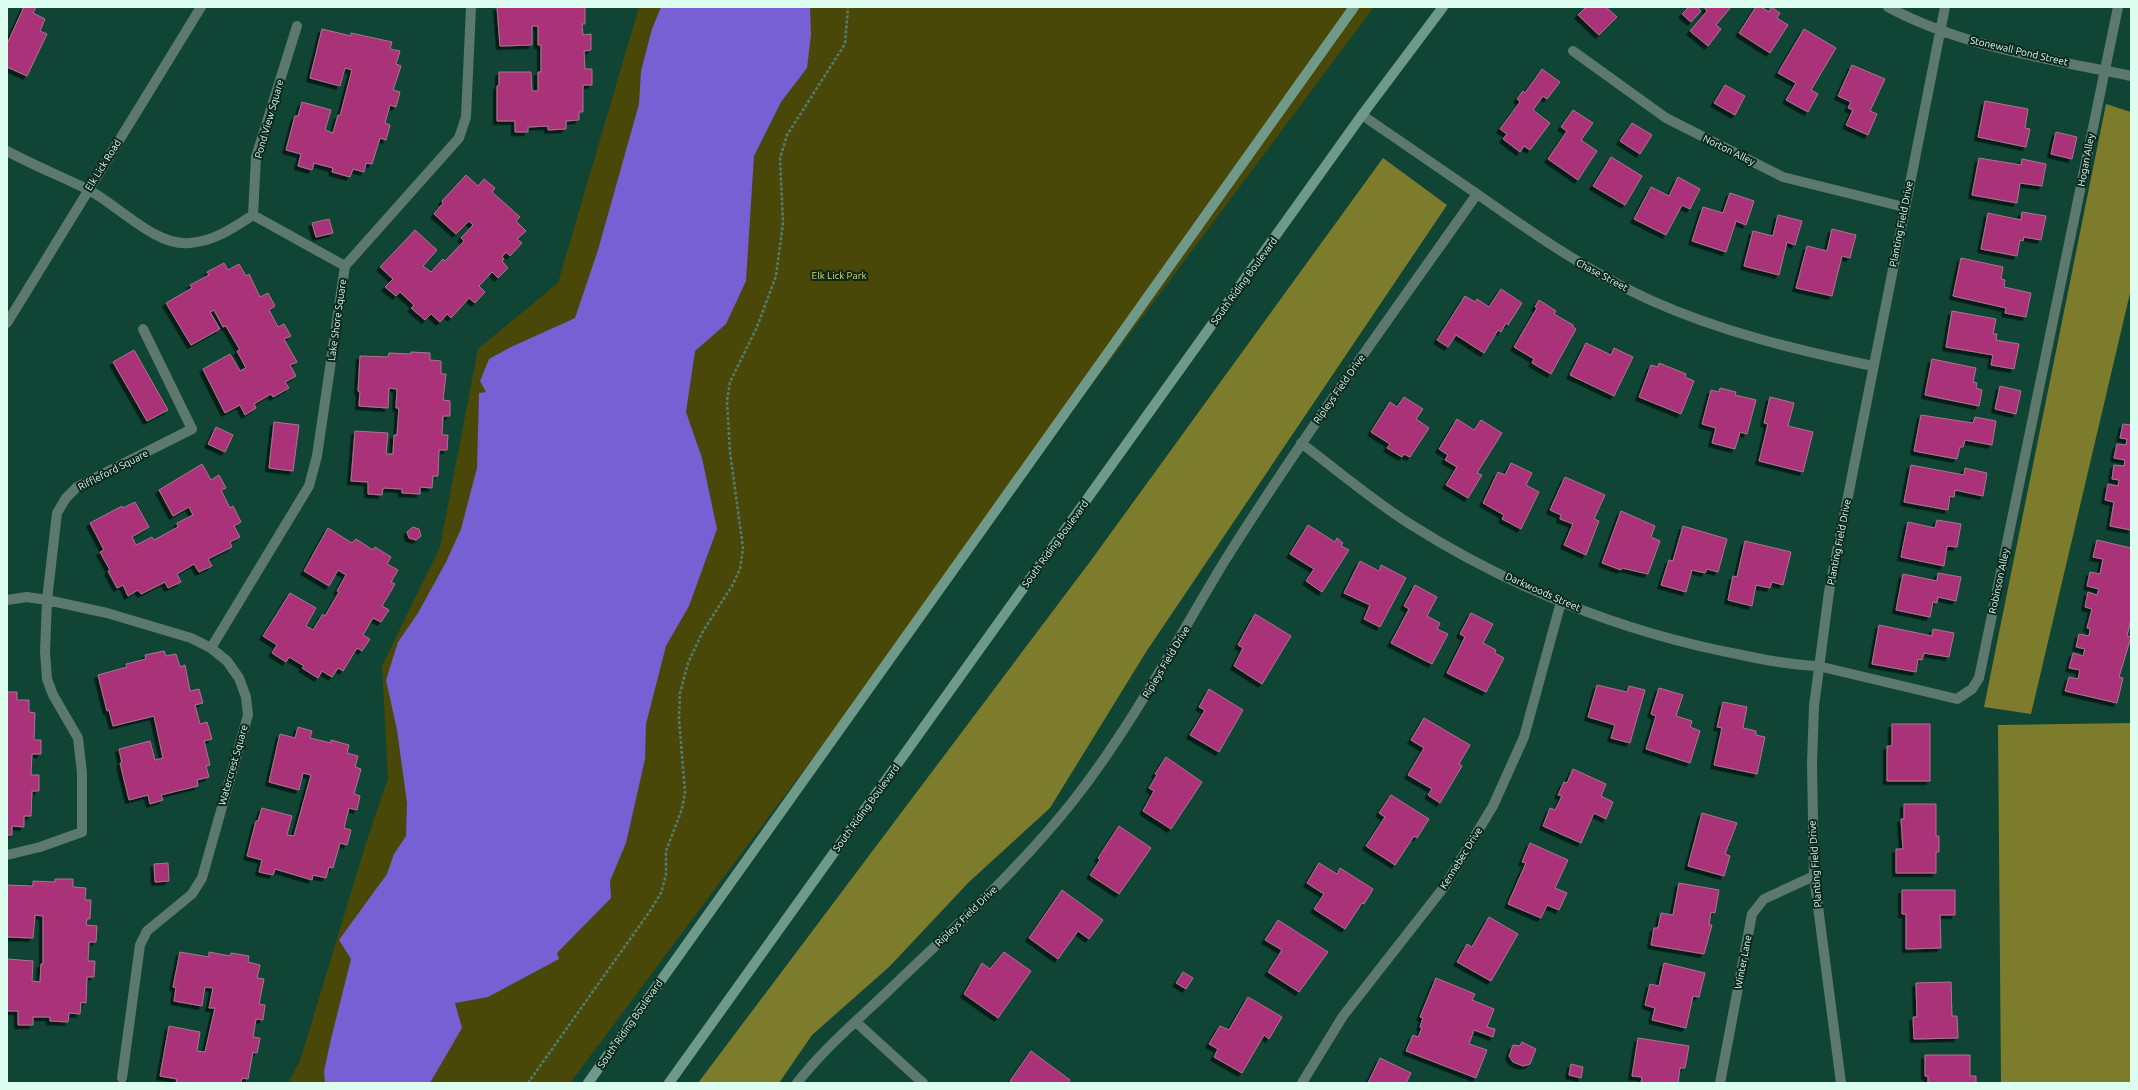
<svg xmlns="http://www.w3.org/2000/svg" width="2138" height="1090" viewBox="0 0 2138 1090" font-family="Ubuntu,sans-serif">
  <style>
    .green { fill: #494809 }
    .forest { fill: #7c7c2c }
    .water { fill: #7660d3 }
    .building { fill: #a93278; stroke: #ab7590; filter: url(#shadow) }
    .lines { fill: none; stroke-linecap: round; stroke-linejoin: round }
    .path { stroke: #507f70; stroke-width: 2.5; stroke-dasharray: 3 2; stroke-linecap: butt }
    .lane { stroke: #5d786d; stroke-width: 10 }
    .street { stroke: #5d786d; stroke-width: 10 }
    .secondary { stroke: #6f9a89; stroke-width: 10 }
    .labels { text-anchor: middle; dominant-baseline: central; stroke-width: 4; stroke-linejoin: round; paint-order: stroke }
    .street-label { font-size: 10px; fill: #dcfdf0; stroke: #0b271e }
    .park-label { font-size: 10px; fill: #dfdd50; stroke: #0b271e }
  </style>
  <defs>
    <filter id="shadow"><feDropShadow dx="-3.5" dy="3.5" stdDeviation="0" flood-color="#0009"/></filter>
  </defs>
  <rect width="100%" height="100%" fill="#104535"/>
  <!-- green -->
  <path class="green" d="M639,7H1374L570,1083H288L300,1061L366,843L388,778L382,666L440,547L478,349L558,283Z"/>
  <!-- forest -->
  <path class="forest" d="M2106,104L2131,112V289L2031,714L1984,707Z
    M1383,158L1447,205L1146,652L1050,808L969,882L889,967L812,1035L779,1083H698L1092,559Z
    M2131,723V1083H2001L1998,725Z"/>
  <!-- water -->
  <path class="water" d="M661,7H810L811,35L807,68L781,102L754,156L746,281L726,324L695,351L686,412L702,458L717,529L689,606L666,646L646,724L645,759L626,843L610,881L611,898L557,953L559,959L488,997L455,1003L462,1028L430,1083H325L324,1071L331,1039L351,959L339,940L387,874L394,854L406,836L407,803L397,730L386,680L398,642L418,613L446,562L461,529L477,468L479,393L486,392L480,381L489,359L511,347L575,318L598,250L639,104L641,71L652,29Z"/>
  <!-- building -->
  <path class="building" d="M24,7H36L33,13L45,19L40,31L47,34L27,76L7,67V44Z
    M497,7H585V24H582L583,35L591,34V50L584,51L585,69H592V85H583V112H579V120L566,121V129L548,130V126L528,127V132H515V121H497V86L499,85V72H531L532,91H538V72H541V45H538V26H532V45L500,46Z
    M1586,7H1606L1617,17L1599,35L1578,15Z
    M1689,7H1697L1701,11L1691,22L1682,14Z
    M1704,7H1731L1716,25L1721,29L1708,46L1690,31L1707,11Z
    M1756,7H1761L1769,12L1771,7L1780,13L1777,18L1788,25L1770,53L1739,33Z
    M322,29L351,36V33L392,42L390,49L400,51L396,64L401,66L393,90L400,92L396,107L390,105L385,123L390,125L386,140L380,138L372,164L366,163L364,172L353,169L350,177L332,172L333,168L314,163L312,170L298,166L301,154L286,150L295,116H298L302,102L331,110L325,130L333,133L338,115L340,116L352,70L345,68L340,86L310,78Z
    M1804,29L1836,48L1811,90L1818,94L1808,112L1786,100L1796,83L1778,73Z
    M1852,65L1885,79L1870,111L1877,114L1868,135L1846,125L1853,110L1848,108L1851,102L1838,96Z
    M1542,69L1560,82L1547,99L1543,96L1533,110L1550,123L1530,150L1524,146L1520,152L1503,139L1507,134L1500,129L1520,102L1517,99L1523,91L1525,93Z
    M1725,85L1745,96L1735,115L1714,103Z
    M1985,101L2028,109L2025,128L2030,129L2026,147L1978,137Z
    M1573,110L1593,123L1581,140L1597,151L1578,180L1548,159L1567,131L1561,127Z
    M1632,123L1652,135L1640,154L1620,141Z
    M2056,132L2077,137L2072,159L2051,154Z
    M1611,157L1642,176L1625,205L1593,186Z
    M1979,158L2021,165L2022,159L2046,164L2042,186L2020,183L2017,203L1972,195Z
    M466,175L478,186L484,179L495,188L492,192L520,217L516,221L526,231L517,239L522,243L510,256L506,252L502,257L504,259L502,261L508,268L498,278L492,272L479,286L485,292L475,303L469,298L451,318L447,314L440,322L431,314L425,320L411,308L414,305L400,292L396,296L385,287L393,279L380,267L415,230L437,250L423,266L431,272L443,259L445,261L464,241L461,238L473,225L469,221L456,234L434,214L443,203L442,201Z
    M1678,177L1700,189L1690,209L1682,205L1666,235L1634,219L1651,187L1669,196Z
    M1730,193L1754,201L1746,225L1736,221L1726,252L1692,241L1703,207L1723,213Z
    M2022,212L2046,216L2041,240L2024,237L2023,241L2020,240L2017,256L1981,249L1988,213L2021,220Z
    M1778,215L1802,221L1795,245L1787,242L1779,275L1744,266L1753,231L1773,236Z
    M329,219L333,233L316,237L312,223Z
    M1832,229L1856,235L1850,258L1842,256L1832,296L1796,288L1807,246L1827,251Z
    M1961,258L2003,267L2001,279L2005,280L2004,287L2031,293L2026,317L2005,313L2006,308L1953,296Z
    M224,263L228,270L239,264L246,276L249,274L260,297L268,293L275,306L269,310L278,327L284,324L291,336L284,339L297,362L290,365L296,376L285,382L289,388L273,397L271,394L254,404L256,408L245,415L240,405L225,413L203,369L230,354L240,371L246,368L237,351L240,350L226,326L223,327L214,310L210,312L220,329L191,345L166,303L192,288L190,285L209,275L207,272Z
    M1501,289L1522,303L1508,325L1506,323L1501,332L1498,330L1484,353L1456,335L1448,347L1437,340L1465,296L1475,302L1477,299L1489,307Z
    M1539,300L1556,311L1554,314L1573,325V327L1576,329L1551,374L1532,363L1534,359L1514,347L1537,308L1535,307Z
    M1952,311L1996,319L1993,334H1997L1996,340L2019,344L2014,369L1991,365L1993,355L1946,347Z
    M1586,343L1611,355L1614,348L1633,357L1614,396L1570,375Z
    M134,350L168,410L147,421L113,362Z
    M411,352L430,353V360L441,361V374H446L443,400L450,401V416H443L442,435H448L447,450H439L438,476H433L432,488L420,487V494L402,493V489L383,488L382,495L368,494V482L351,481L355,431L388,433L386,454H393L394,435H397L399,408H396L397,389L389,388L388,408L359,406L360,392L358,391L360,356L388,357L389,353L411,354Z
    M1932,359L1976,368L1973,382L1977,383L1976,388L1982,390L1979,406L1925,395Z
    M1659,363L1686,374L1685,377L1694,381L1681,414L1639,397L1651,365L1658,367Z
    M2000,386L2021,391L2016,414L1995,409Z
    M1720,388L1736,392L1735,395L1756,400L1747,434L1740,432L1735,449L1712,443L1716,428L1702,424L1711,390L1719,392Z
    M1404,397L1423,409L1416,419L1429,428L1410,457L1404,454L1402,457L1387,448L1390,444L1371,432L1390,402L1397,407Z
    M1770,397L1794,403L1788,426L1813,432L1803,472L1759,461L1768,424L1764,423Z
    M1921,415L1973,423L1975,417L1996,421L1992,445L1965,440L1963,447H1960L1957,459L1914,451Z
    M1457,419L1474,430L1481,420L1502,433L1477,473L1482,475L1468,498L1446,485L1457,467L1445,460L1448,455L1439,449Z
    M274,422L299,425L293,471L269,468Z
    M2123,424L2131,425V530L2110,526L2114,502L2105,500L2108,484L2118,486L2119,480L2112,479L2114,465L2124,466L2125,460L2114,458L2117,444L2126,445L2127,439L2120,438Z
    M216,427L233,435L225,452L208,444Z
    M1511,463L1532,473L1526,485L1539,492L1521,529L1502,519L1504,515L1483,503L1498,472L1505,475Z
    M202,464L211,480L219,475L226,488L221,490L230,508L233,506L241,522L234,526L240,537L230,542L232,547L208,559L212,566L199,572L194,564L177,574L181,582L168,588L165,582L141,594L138,590L128,596L123,585L117,588L108,571L110,570L100,552L104,550L90,523L122,506L123,508L135,502L149,527L132,537L136,545L152,537L154,540L178,527L177,523L193,515L189,507L173,516L159,490Z
    M1911,465L1964,475L1965,468L1987,473L1983,496L1955,490L1954,497L1950,496L1948,510L1904,502Z
    M1565,477L1605,495L1594,519L1599,521L1586,555L1564,545L1573,524L1560,519L1561,515L1550,510Z
    M1621,511L1655,526L1651,537L1660,541L1648,574L1622,568L1621,570L1602,563Z
    M1937,520L1961,524L1957,547L1947,546L1944,566L1901,557L1908,522L1935,528Z
    M1308,525L1335,542L1337,538L1343,543L1341,546L1349,550L1322,592L1306,581L1314,569L1290,554Z
    M1683,526L1727,539L1718,572L1707,569L1705,573L1692,570L1686,592L1661,585L1669,560L1673,561Z
    M413,527L419,529L421,536L416,540L409,538L407,532Z
    M328,528L352,543L356,539L373,550L375,547L391,557L387,564L398,570L391,582L395,584L382,606L389,610L381,622L373,618L363,635L370,639L362,651L357,648L343,671L338,668L332,677L322,671L318,678L302,668L304,666L289,657L286,662L272,653L277,645L263,636L290,593L316,608L306,626L313,630L323,614L325,616L339,592L337,591L346,575L338,570L329,586L304,571Z
    M2097,540L2131,548V619L2127,636L2131,637L2119,677L2123,678L2117,703L2065,691L2069,677L2078,679L2080,670L2069,668L2073,653L2083,656L2085,649L2076,647L2079,634L2089,636L2090,629L2087,628L2092,609L2085,607L2088,592L2097,595L2099,589L2087,586L2090,572L2100,574L2103,559L2093,557Z
    M1745,541L1791,552L1783,585L1772,582L1770,588L1756,585L1752,606L1728,600L1733,576L1737,577Z
    M1360,561L1379,571L1381,565L1406,578L1380,627L1364,619L1370,605L1344,593Z
    M1938,573L1961,577L1956,601L1938,597L1937,603L1933,602L1930,617L1896,610L1903,574L1937,581Z
    M1415,585L1437,597L1427,616L1440,623L1437,629L1448,634L1432,664L1391,643L1409,609L1404,606Z
    M1471,613L1493,624L1483,643L1496,650L1495,653L1504,658L1486,692L1447,673L1465,637L1460,634Z
    M1255,614L1291,636L1262,684L1234,666L1243,648L1238,645Z
    M1879,625L1932,636L1933,629L1954,633L1949,657L1924,653L1922,660L1918,659L1916,672L1872,664Z
    M164,651L166,656L176,654L180,667L185,665L190,691L199,689L203,703L195,705L200,724L207,722L212,739L204,741L210,765L206,766L209,777L197,780L198,786L161,795L163,800L150,804L148,795L129,800L120,763H122L119,749L150,741L155,760L163,758L154,716L113,726L109,710L107,711L98,675L127,667L126,664L146,659L145,655Z
    M1597,685L1627,692L1629,686L1645,690L1630,743L1611,738L1615,725L1588,717Z
    M1659,688L1683,695L1676,716L1692,721L1690,727L1700,731L1690,763L1646,749L1656,716L1651,714Z
    M1209,689L1243,710L1219,752L1190,735L1205,710L1199,707Z
    M7,692H17V700H29V712L35,713L34,740H41V754H32L31,775H39V791H32L31,816H24V827L12,826V835H7Z
    M1723,702L1747,707L1743,728L1756,731V735L1765,737L1757,774L1714,765L1722,728L1717,727Z
    M1424,718L1470,745L1459,764L1462,766L1440,803L1428,795L1432,789L1408,775L1424,748L1411,740Z
    M1892,724H1930V781H1887V746H1892Z
    M298,727L312,731L310,738L331,743V740L349,745L347,753L358,756L355,767L361,769L354,794L360,796L357,810L349,808L344,828L351,830L347,845L340,843L333,868L329,867L326,878L313,875L312,880L275,869L273,875L259,872L262,860L247,856L256,821H258L262,808L292,816L287,835L294,836L311,775L303,773L299,790L269,782L280,734L295,738Z
    M1166,757L1202,782L1171,829L1143,811L1154,791L1149,788L1157,775L1155,774Z
    M1573,769L1606,784L1601,796L1613,802L1606,819L1594,813L1581,843L1543,826L1550,808L1555,810L1562,796L1558,795L1564,782L1567,783Z
    M1391,795L1429,819L1417,838L1414,836L1395,865L1366,846L1385,817L1379,813Z
    M1904,804H1936V836H1939V852H1936V873H1896V849H1903L1901,819H1904Z
    M1702,813L1737,823L1725,854L1730,856L1724,876L1688,866Z
    M1119,826L1151,848L1119,894L1090,875L1100,860L1098,858Z
    M1530,843L1568,860L1555,888L1567,893L1559,910L1547,905L1541,918L1508,904L1526,863L1522,862Z
    M168,863L169,881L155,882L154,864Z
    M1319,863L1337,874L1340,868L1373,889L1364,904L1362,903L1345,929L1314,909L1324,894L1307,883Z
    M55,879H73V887L86,888L85,900H91L90,919H87L86,925L97,926L96,942H89L88,961H95L94,977H87L86,1003L81,1002L80,1014L69,1013L68,1022L50,1021V1017H33V1025H18V1011H7V959L33,961L32,981L40,982L41,964H43V916L35,915L33,938L7,937V885L33,886V881L55,882Z
    M1679,883L1719,890L1715,913L1711,912L1709,925H1712L1704,954L1651,945L1654,928H1658L1661,913L1673,915Z
    M1062,890L1103,920L1089,939L1078,931L1058,959L1029,938Z
    M1902,890H1955V915H1940L1941,948L1906,949V914H1902Z
    M1489,917L1518,934L1491,981L1457,962L1467,944L1472,947Z
    M1278,920L1328,952L1299,992L1268,972L1282,950L1265,940Z
    M180,952L209,957V952L230,956L231,953L249,956L248,962L260,965L257,978L264,979L259,1004L265,1005L263,1020L256,1019L253,1037L260,1038L257,1053L253,1052L248,1079L242,1078L241,1083H176L177,1079L160,1076L169,1026L200,1032L197,1051L205,1052L215,1008H209L213,988L205,987L202,1006L174,1001L176,988L173,987Z
    M1004,952L1031,971L998,1018L964,994L982,963L990,969Z
    M1664,963L1705,973L1699,997L1693,996L1686,1028L1652,1020L1655,1008L1645,1005L1650,984L1659,986Z
    M1183,972L1193,978L1186,989L1176,983Z
    M1436,978L1475,994L1472,1000L1494,1009L1487,1027L1495,1029L1493,1037L1474,1030L1469,1044L1487,1050L1476,1078L1406,1051L1413,1035L1418,1037L1422,1028L1420,1027L1423,1018L1420,1017Z
    M1951,982L1952,1016H1957L1958,1038L1914,1039L1913,1017H1917L1916,983Z
    M1248,997L1282,1017L1269,1039L1264,1035L1242,1073L1214,1057L1218,1049L1209,1044L1220,1026L1229,1030Z
    M1638,1038L1689,1046L1685,1068H1680L1678,1083H1641L1642,1077L1632,1076Z
    M1522,1042L1536,1049L1530,1064L1523,1066L1513,1062L1509,1056L1513,1045L1520,1046Z
    M1031,1051L1070,1080L1068,1083H1013L1010,1081Z
    M1925,1055H1970V1076H1976V1083H1928V1076H1925Z
    M1380,1058L1411,1073L1406,1083H1368Z
    M1571,1064L1583,1067L1581,1078L1569,1075Z"/>
  <g class="lines">
    <!-- path -->
    <path class="path" d="M528,1083L650,911L661,893L666,875V851L682,809L685,792L679,719L680,693L688,663L703,631L732,586L740,569L743,548L730,452L727,401L730,382L757,327L776,276L783,223L780,158L787,135L845,44L848,7"/>
    <!-- lane -->
    <path class="lane" d="M1573,51L1666,118L1783,177L1904,207
      M143,329L192,429
      M1818,666L1957,699L1972,689L1979,678L2118,7"/>
    <!-- street -->
    <path class="street" d="M1888,7C1962,47 2050,59 2131,76
      M1362,115C1401,142 1441,169 1480,196C1534,234 1589,272 1650,300C1721,332 1797,350 1873,366
      M7,151C33,165 60,176 87,189C117,204 155,247 190,243C215,241 233,228 253,215L345,266
      M253,215L256,157L297,26
      M7,323L201,7
      M1301,443C1337,470 1372,500 1410,524C1509,587 1622,632 1737,654C1764,660 1791,665 1818,666
      M7,600L27,597L47,600L107,613L191,638L211,648L227,661L239,678L246,697L248,715L202,878L192,894L147,931L140,945L122,1078
      M211,648L309,486L317,456L345,266L459,138L466,117L471,7
      M7,855L40,847L82,832V773L78,738L53,695L47,679L45,652L47,600L57,513L66,498L77,487L192,429
      M856,1022L923,1083
      M797,1083C822,1051 854,1023 884,995C949,932 1017,872 1073,801C1132,726 1175,643 1224,562C1303,436 1391,316 1477,194
      M1302,1083L1343,1016L1444,887L1493,806L1524,737L1561,602
      M1720,1083L1752,914L1764,899L1814,876
      M1841,1083L1814,876L1812,763L1814,706L1829,592L1945,7"/>
    <!-- secondary -->
    <path class="secondary" d="M588,1083L1354,7
      M669,1083L1362,115L1443,7"/>
  </g>
  <g class="labels">
    <!-- street labels -->
    <g class="street-label">
      <text transform="translate(2019 51) rotate(13)">Stonewall Pond Street</text>
      <text transform="translate(269 119) rotate(-74)">Pond View Square</text>
      <text transform="translate(1729 150) rotate(26)">Norton Alley</text>
      <text transform="translate(2086 160) rotate(-79)">Hogan Alley</text>
      <text transform="translate(103 165) rotate(-58)">Elk Lick Road</text>
      <text transform="translate(1901 224) rotate(-79)">Planting Field Drive</text>
      <text transform="translate(1602 275) rotate(28)">Chase Street</text>
      <text transform="translate(1244 281) rotate(-54)">South Riding Boulevard</text>
      <text transform="translate(337 320) rotate(-82)">Lake Shore Square</text>
      <text transform="translate(1339 389) rotate(-55)">Ripleys Field Drive</text>
      <text transform="translate(113 470) rotate(-27)">Riffleford Square</text>
      <text transform="translate(1839 542) rotate(-79)">Planting Field Drive</text>
      <text transform="translate(1055 544) rotate(-54)">South Riding Boulevard</text>
      <text transform="translate(1999 581) rotate(-78)">Robinson Alley</text>
      <text transform="translate(1543 592) rotate(24)">Darkwoods Street</text>
      <text transform="translate(1166 662) rotate(-59)">Ripleys Field Drive</text>
      <text transform="translate(233 765) rotate(-74)">Watercrest Square</text>
      <text transform="translate(866 808) rotate(-54)">South Riding Boulevard</text>
      <text transform="translate(1461 858) rotate(-58)">Kennebec Drive</text>
      <text transform="translate(1815 864) rotate(-94)">Planting Field Drive</text>
      <text transform="translate(966 916) rotate(-44)">Ripleys Field Drive</text>
      <text transform="translate(1743 962) rotate(-79)">Winter Lane</text>
      <text transform="translate(630 1024) rotate(-55)">South Riding Boulevard</text>
    </g>
    <!-- park labels -->
    <g class="park-label">
      <text x="839" y="275">Elk Lick Park</text>
    </g>
  </g>
  <!-- border -->
  <rect width="2138" height="1090" fill="none" stroke="#dcfdf0" stroke-width="16"/>
</svg>
